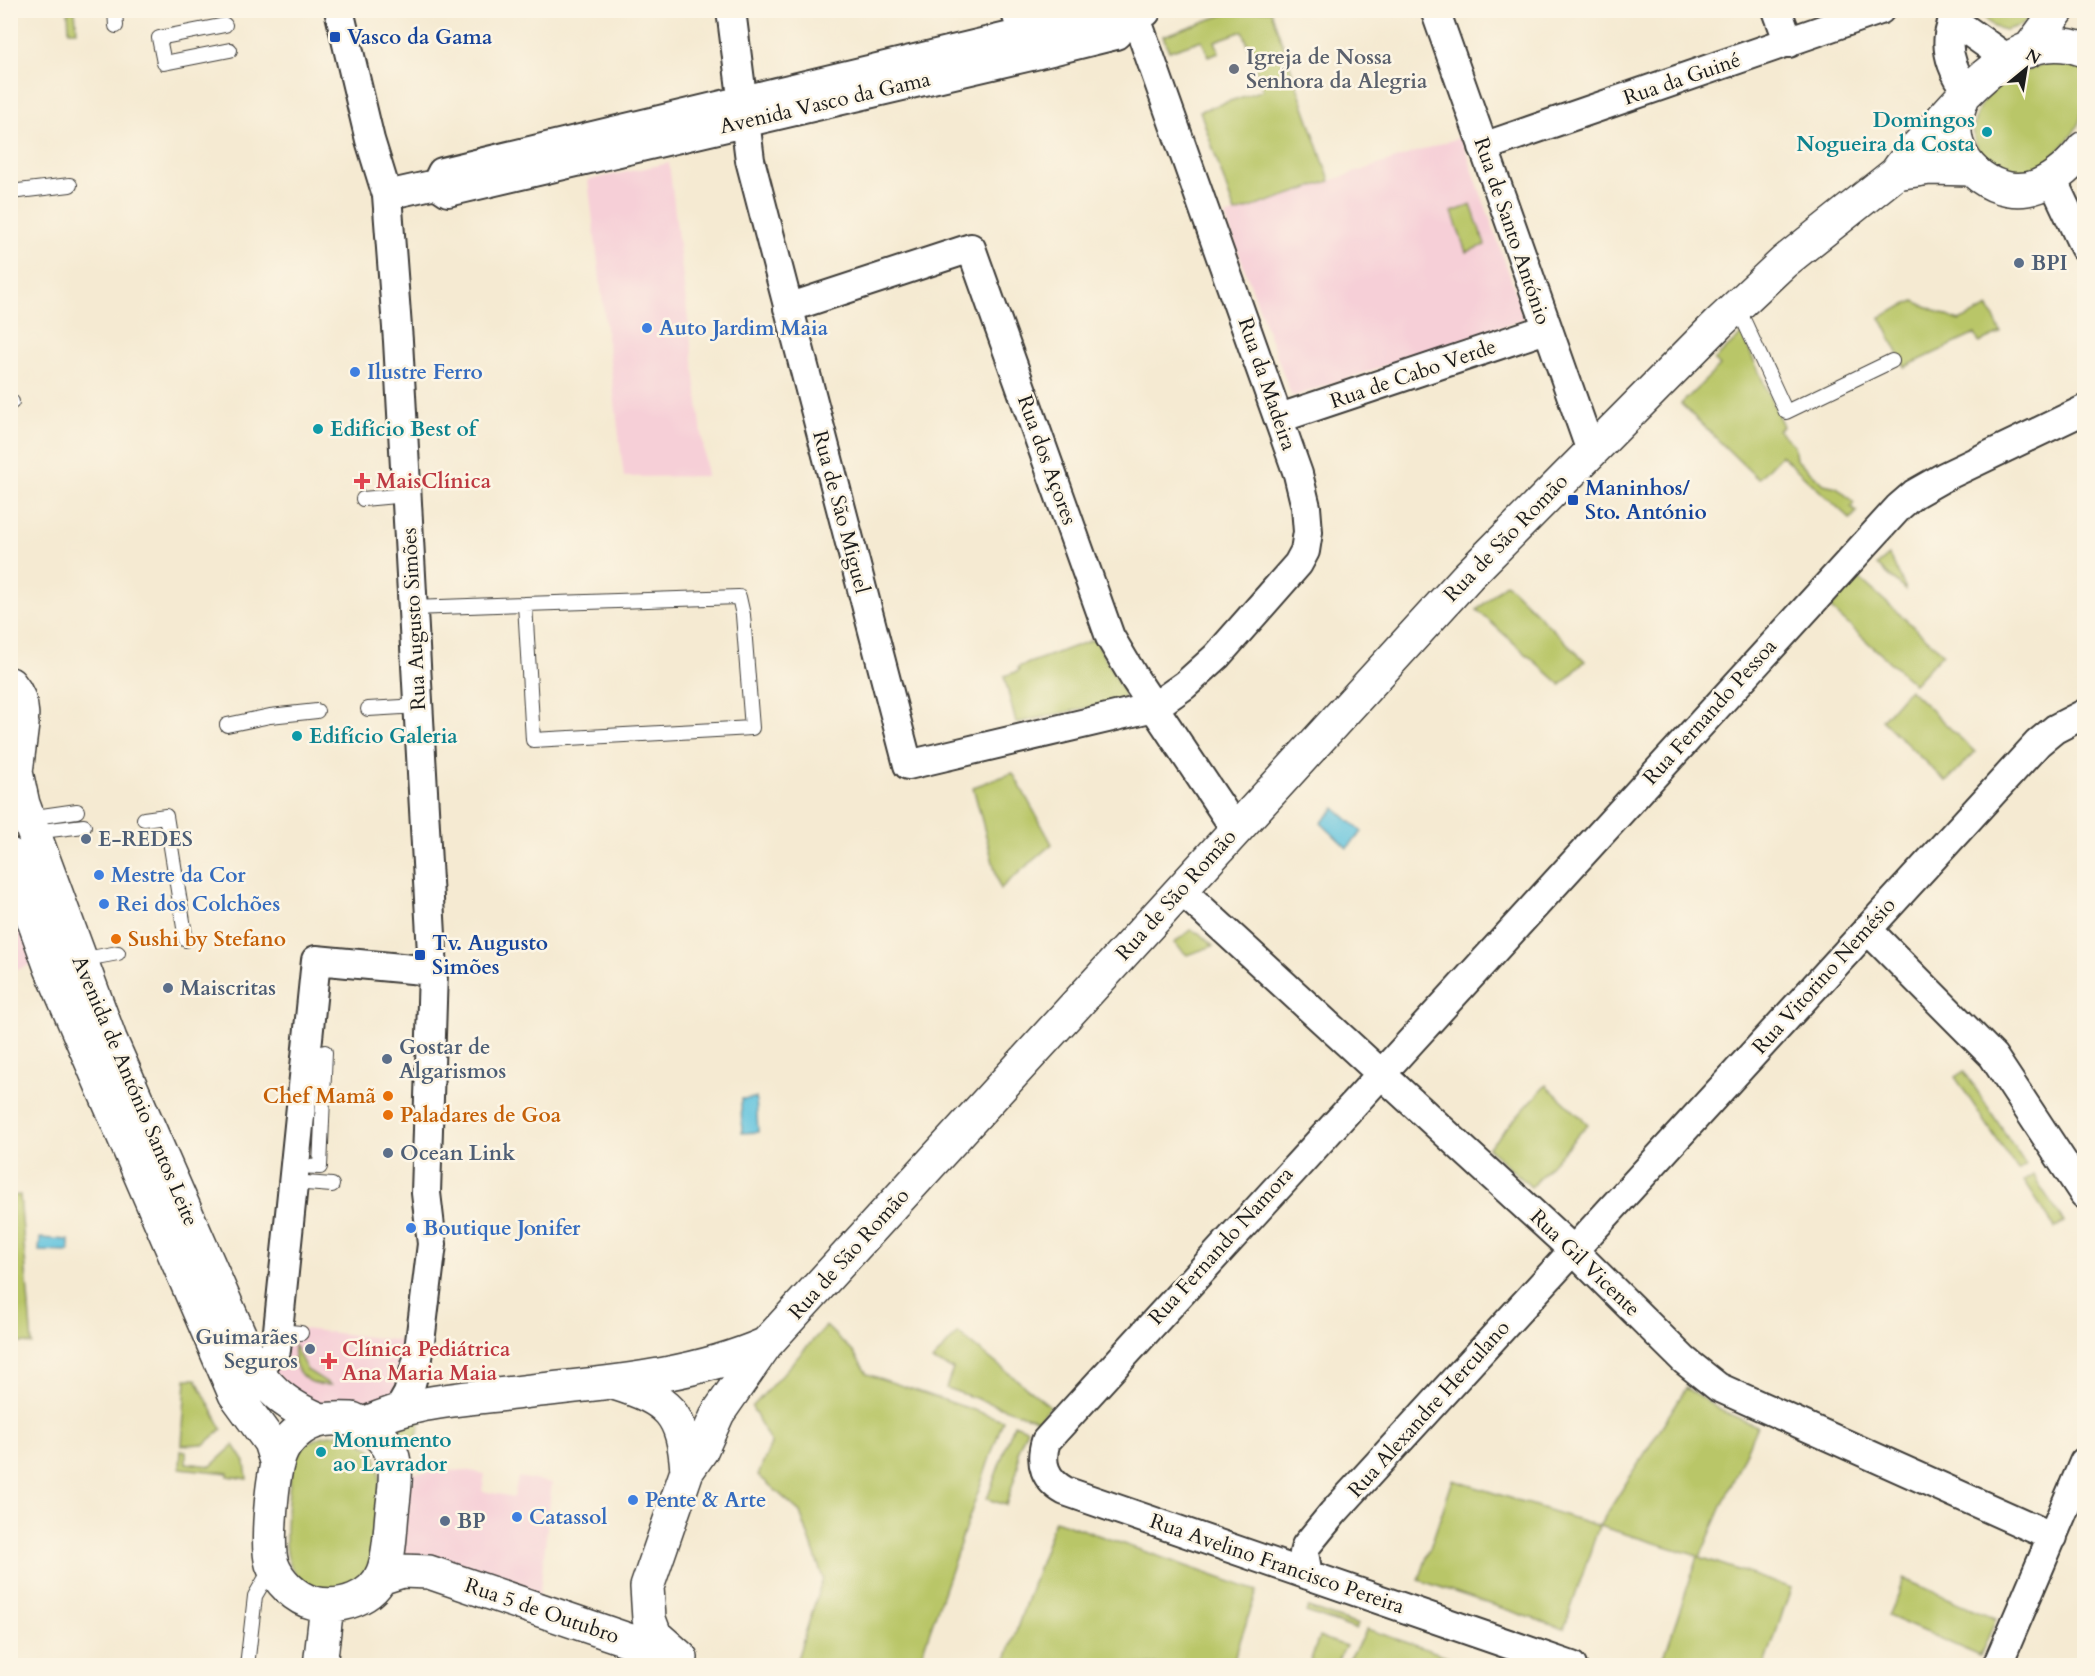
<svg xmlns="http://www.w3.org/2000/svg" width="2095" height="1676" viewBox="0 0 2095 1676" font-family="Cardo,serif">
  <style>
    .built { fill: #f6cfd7 }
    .green { fill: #b9c668; stroke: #6a7142; stroke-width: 1.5 }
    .water { fill: #60c3de; stroke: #3e707d; stroke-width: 1.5 }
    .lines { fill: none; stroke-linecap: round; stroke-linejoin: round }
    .service-casing { stroke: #3d3b37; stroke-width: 16 }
    .minor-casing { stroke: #3d3b37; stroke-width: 32 }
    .secondary-casing { stroke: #3d3b37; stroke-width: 36 }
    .service { stroke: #fff; stroke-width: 14 }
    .minor { stroke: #fff; stroke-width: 28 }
    .secondary { stroke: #fff; stroke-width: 33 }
    .transit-dot { fill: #1a4fb4; stroke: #fcf5e5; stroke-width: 2 }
    .worship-dot { fill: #6b7280; stroke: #fcf5e5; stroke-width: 2 }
    .culture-dot { fill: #0f9aa8; stroke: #fcf5e5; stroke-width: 2 }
    .service-dot { fill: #5c6f8a; stroke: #fcf5e5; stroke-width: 2 }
    .shop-dot { fill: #3f7fe0; stroke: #fcf5e5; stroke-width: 2 }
    .health-dot { fill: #e0444e; stroke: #fcf5e5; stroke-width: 2 }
    .food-dot { fill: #e8710a; stroke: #fcf5e5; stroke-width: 2 }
    .labels { text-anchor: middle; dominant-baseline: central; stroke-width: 5; stroke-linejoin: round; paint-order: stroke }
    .transit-label { font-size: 21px; font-weight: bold; fill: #164399; stroke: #fcf5e5; text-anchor: start }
    .worship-label { font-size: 21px; font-weight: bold; fill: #5b616d; stroke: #fcf5e5; text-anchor: start }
    .street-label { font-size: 21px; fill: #1c1c1c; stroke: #fcf5e5 }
    .culture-label { font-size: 21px; font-weight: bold; fill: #0d838f; stroke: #fcf5e5; text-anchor: start }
    .service-label { font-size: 21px; font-weight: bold; fill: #4e5e75; stroke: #fcf5e5; text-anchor: start }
    .shop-label { font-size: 21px; font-weight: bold; fill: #366cbe; stroke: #fcf5e5; text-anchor: start }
    .health-label { font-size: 21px; font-weight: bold; fill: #be3a42; stroke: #fcf5e5; text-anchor: start }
    .food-label { font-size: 21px; font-weight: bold; fill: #c56008; stroke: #fcf5e5; text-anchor: start }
  </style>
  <rect width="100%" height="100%" fill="#fcf5e5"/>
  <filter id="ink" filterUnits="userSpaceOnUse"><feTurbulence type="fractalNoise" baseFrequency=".0167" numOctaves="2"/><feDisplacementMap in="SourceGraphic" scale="12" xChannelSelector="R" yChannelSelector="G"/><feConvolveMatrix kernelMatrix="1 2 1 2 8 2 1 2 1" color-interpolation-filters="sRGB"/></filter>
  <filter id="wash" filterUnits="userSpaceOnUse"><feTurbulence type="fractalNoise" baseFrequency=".008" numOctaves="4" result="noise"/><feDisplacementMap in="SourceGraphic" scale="24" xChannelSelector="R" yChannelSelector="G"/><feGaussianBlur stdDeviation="1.35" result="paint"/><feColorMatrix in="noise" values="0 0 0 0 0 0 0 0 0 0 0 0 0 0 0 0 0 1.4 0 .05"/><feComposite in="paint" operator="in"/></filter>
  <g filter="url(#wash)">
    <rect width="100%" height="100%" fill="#f5ead2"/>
    <!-- built -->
    <path class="built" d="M1461,137L1525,319L1292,397L1225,216Z
      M669,163L707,476L624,477L588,180Z
      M10,860L46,959L11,972H10Z
      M288,1327L418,1343L398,1406L325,1417L249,1350Z
      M466,1470L485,1474L482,1491L514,1497L518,1477L552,1483L538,1608L388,1565L397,1474Z"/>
    <!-- green -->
    <path class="green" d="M1237,10L1271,11L1330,181L1235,213L1200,111L1263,90L1243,31L1215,41L1219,52L1208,56L1202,40L1169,51L1163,36Z
      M68,11H75L77,31H69Z
      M1984,11V10L2035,11L2022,25L2005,30L1994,27L1983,16Z
      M2059,60L2072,62L2084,71C2084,111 2086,124 2055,154C1998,208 1929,124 2012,78C2027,70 2043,62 2059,60Z
      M1471,205L1485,245L1466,252L1452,212Z
      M1914,301L1959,321L1989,307L2001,333L1979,343L1975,334L1905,367L1880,317Z
      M1742,334L1783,426L1778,430L1794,445L1796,459L1824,484L1837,487L1854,503L1851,507L1857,512L1850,519L1781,455L1758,479L1681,404L1720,366L1714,360Z
      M1889,555L1906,589V590L1877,565Z
      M1858,577L1943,653L1914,684L1830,608Z
      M1506,583L1585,661L1561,685L1477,610Z
      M1095,639L1124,693L1123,700L1016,723L1004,676L1019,671L1018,667Z
      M1909,689L1975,752L1946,782L1882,720Z
      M1013,773L1052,844L1000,889L973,787Z
      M1190,930L1199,933L1213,946L1187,955L1174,943Z
      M1964,1071L2026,1165L2018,1171L1955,1077Z
      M1546,1085L1588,1124L1531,1187L1488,1148Z
      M2033,1175L2064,1222L2055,1228L2024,1181Z
      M20,1195L32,1344L11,1342V1196Z
      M826,1326L854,1353L867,1374L1003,1420L918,1665L807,1666L796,1662L823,1578L800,1512L758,1475L771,1444L752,1407Z
      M958,1333L1050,1406L1038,1420L946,1388L953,1369L932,1361Z
      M294,1345L307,1370L331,1385C305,1386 291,1371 294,1345Z
      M186,1379H196L222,1429L205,1444L182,1445Z
      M1686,1388L1720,1410L1757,1426L1700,1557L1791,1588L1765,1665L1670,1666L1662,1663L1698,1556L1599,1526L1564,1629L1419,1580L1453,1480L1599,1526Z
      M422,1413L416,1442L405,1445L395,1430Z
      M1014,1424L1027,1429L1018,1450V1468L1006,1505L987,1499Z
      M341,1434C354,1437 367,1443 375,1455C385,1473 378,1549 368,1568C361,1581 344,1589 329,1589C277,1587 285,1536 288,1500C290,1482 290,1461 303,1448C314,1437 326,1435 341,1434Z
      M234,1445L245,1462L247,1479L228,1476V1473L180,1468L181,1450L186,1451V1463L211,1466Z
      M1055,1520L1257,1591L1232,1665H1004Z
      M1904,1579L1996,1619L1980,1656L1888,1616Z
      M1308,1608L1358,1625L1355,1629L1306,1612Z
      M1367,1629L1473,1665H1346Z
      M1319,1637L1346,1646L1335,1665H1309Z"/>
    <!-- water -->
    <path class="water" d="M1335,808L1362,832L1347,848L1321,823Z
      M756,1098L758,1132L742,1133L741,1099Z
      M40,1238L69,1240V1252L39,1251Z"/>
  </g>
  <g filter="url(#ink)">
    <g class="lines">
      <!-- service casing -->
      <g class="service-casing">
        <path id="service" d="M115,10L116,26
          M225,25L159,38L164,63L230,50
          M10,192L70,185
          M1737,306L1786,412L1892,361
          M10,402H12
          M363,499L407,495
          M739,597L743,615L752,728L533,740L525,604Z
          M413,608L525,604
          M368,709L419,706
          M227,725L270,716L317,711
          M28,818L77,811
          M144,819L166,816L186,940
          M33,832L84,826
          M80,960L118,953
          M295,1166L320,1167L325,1052
          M293,1182L332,1185
          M278,1331L301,1333
          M247,1666L255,1596L272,1567"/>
      </g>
      <!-- minor casing -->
      <g class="minor-casing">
        <path id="minor" d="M339,10L370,140L387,195L398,341L433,971L426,1193L432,1244L418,1358L408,1394L400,1408
          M731,10L750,160L908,765L1154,707L1185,685L1217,656L1298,564L1305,551L1308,532L1306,507L1298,474L1135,15
          M1015,10L1029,51
          M1435,10L1591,451
          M1777,10L1789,43
          M1952,10C1954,21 1951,25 1949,35C1946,54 1955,76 1967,89
          M1954,21L2009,60
          M1483,147L1880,10
          M2052,179L2084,247
          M436,184L442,172L1107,13L1135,15L1146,12
          M387,195L436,184L448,192L1031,56L1116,35L1135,15
          M788,308L971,248L1110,637L1135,679L1236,830
          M1280,418L1546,329
          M1181,890L1573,1250L1684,1360L1718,1387L2053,1537
          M1867,929L1993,1056L2084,1194
          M254,1368L276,1350L316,960L433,971
          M1308,1575L1304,1553L1306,1546L1333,1513L2038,743L2055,729L2084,714
          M1572,1666L1065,1491C1045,1480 1039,1463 1046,1441L1899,507L1914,494L1944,477L2084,410
          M1997,1666L2084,1462"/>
      </g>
      <!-- secondary casing -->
      <g class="secondary-casing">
        <path id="secondary" d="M2028,51L2058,10
          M1964,94C1960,104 1956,114 1955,125C1952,167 1999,201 2038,186C2058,177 2071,165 2084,148
          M1896,173L1930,168L1971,169
          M10,684C25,702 25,723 14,743
          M22,724L16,772L23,804L110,1039L254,1368C273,1394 291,1408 321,1420
          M10,855L51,968L235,1394L270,1442L277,1464
          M614,1383C669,1400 683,1413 687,1471
          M352,1419C366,1425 380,1433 388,1446C400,1465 394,1492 392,1513C390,1532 390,1554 383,1572C373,1599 340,1609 314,1603C296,1599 278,1581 272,1564C266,1545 272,1474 280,1455C283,1447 289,1439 296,1433C312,1418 331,1418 352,1419Z
          M364,1424C415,1401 452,1400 506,1394C594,1383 684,1380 766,1344L1468,576L1718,324L1784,262L1896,173C1907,156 1921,143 1935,127C1970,87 2023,25 2084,50
          M380,1578L402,1571L429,1572L675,1656
          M681,1658L655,1635L649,1619L647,1587L687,1471L701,1451L718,1413L766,1344
          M320,1666L327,1605"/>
      </g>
      <!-- service -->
      <use href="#service" class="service"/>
      <!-- minor -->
      <use href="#minor" class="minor"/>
      <!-- secondary -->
      <use href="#secondary" class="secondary"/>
    </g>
  </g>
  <!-- markers -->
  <g class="transit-dot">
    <rect x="329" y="31" width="12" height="12" rx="3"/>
    <rect x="1567" y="494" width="12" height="12" rx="3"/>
    <rect x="414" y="949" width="12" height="12" rx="3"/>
  </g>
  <circle class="worship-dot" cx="1234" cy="69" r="6"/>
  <g class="culture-dot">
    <circle cx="1987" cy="132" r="6"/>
    <circle cx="318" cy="429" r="6"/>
    <circle cx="297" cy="736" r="6"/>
    <circle cx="321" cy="1452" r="6"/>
  </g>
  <g class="service-dot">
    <circle cx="2019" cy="263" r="6"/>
    <circle cx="86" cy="839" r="6"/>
    <circle cx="168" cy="988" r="6"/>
    <circle cx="387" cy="1059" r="6"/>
    <circle cx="388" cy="1153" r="6"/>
    <circle cx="310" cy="1349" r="6"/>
    <circle cx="445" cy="1521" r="6"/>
  </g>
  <g class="shop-dot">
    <circle cx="647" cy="328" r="6"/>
    <circle cx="355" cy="372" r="6"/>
    <circle cx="99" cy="875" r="6"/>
    <circle cx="104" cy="904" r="6"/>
    <circle cx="411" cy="1228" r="6"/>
    <circle cx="633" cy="1500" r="6"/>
    <circle cx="517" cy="1517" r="6"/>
  </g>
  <g class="health-dot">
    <path d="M359 472h6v6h6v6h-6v6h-6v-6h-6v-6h6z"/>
    <path d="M326 1352h6v6h6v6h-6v6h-6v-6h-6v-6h6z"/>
  </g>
  <g class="food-dot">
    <circle cx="116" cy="939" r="6"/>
    <circle cx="388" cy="1096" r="6"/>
    <circle cx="388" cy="1115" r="6"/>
  </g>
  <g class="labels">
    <!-- transit labels -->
    <g class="transit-label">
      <text x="347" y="37">Vasco da Gama</text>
      <text x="1585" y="488">Maninhos/<tspan x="1585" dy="24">Sto. António</tspan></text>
      <text x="432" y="943">Tv. Augusto<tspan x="432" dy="24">Simões</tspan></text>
    </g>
    <!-- worship labels -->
    <g class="worship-label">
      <text x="1246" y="57">Igreja de Nossa<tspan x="1246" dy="24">Senhora da Alegria</tspan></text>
    </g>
    <!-- street labels -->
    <g class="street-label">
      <text transform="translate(1682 79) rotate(-19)">Rua da Guiné</text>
      <text transform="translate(825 103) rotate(-13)">Avenida Vasco da Gama</text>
      <text transform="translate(1512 231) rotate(71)">Rua de Santo António</text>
      <text transform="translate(1413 374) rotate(-19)">Rua de Cabo Verde</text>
      <text transform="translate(1267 384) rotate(71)">Rua da Madeira</text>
      <text transform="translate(1047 460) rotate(70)">Rua dos Açores</text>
      <text transform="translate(841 512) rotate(75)">Rua de São Miguel</text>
      <text transform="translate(1506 538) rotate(-46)">Rua de São Romão</text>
      <text transform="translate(414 619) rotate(-93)">Rua Augusto Simões</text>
      <text transform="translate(1710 712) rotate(-48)">Rua Fernando Pessoa</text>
      <text transform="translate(1176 895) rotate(-48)">Rua de São Romão</text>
      <text transform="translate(1824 976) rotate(-48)">Rua Vitorino Nemésio</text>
      <text transform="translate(135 1091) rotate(67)">Avenida de António Santos Leite</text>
      <text transform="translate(1221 1246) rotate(-48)">Rua Fernando Namora</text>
      <text transform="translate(849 1254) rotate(-48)">Rua de São Romão</text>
      <text transform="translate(1585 1263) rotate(44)">Rua Gil Vicente</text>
      <text transform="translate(1429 1409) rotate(-48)">Rua Alexandre Herculano</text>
      <text transform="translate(1277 1564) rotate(19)">Rua Avelino Francisco Pereira</text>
      <text transform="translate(542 1611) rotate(19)">Rua 5 de Outubro</text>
    </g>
    <!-- culture labels -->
    <g class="culture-label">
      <text x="1975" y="120" text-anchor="end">Domingos<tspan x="1975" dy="24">Nogueira da Costa</tspan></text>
      <text x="330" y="429">Edifício Best of</text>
      <text x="309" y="736">Edifício Galeria</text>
      <text x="333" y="1440">Monumento<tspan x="333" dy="24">ao Lavrador</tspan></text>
    </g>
    <!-- service labels -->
    <g class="service-label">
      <text x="2031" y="263">BPI</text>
      <text x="98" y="839">E-REDES</text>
      <text x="180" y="988">Maiscritas</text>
      <text x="399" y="1047">Gostar de<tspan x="399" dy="24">Algarismos</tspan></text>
      <text x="400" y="1153">Ocean Link</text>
      <text x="298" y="1337" text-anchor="end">Guimarães<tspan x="298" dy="24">Seguros</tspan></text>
      <text x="457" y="1521">BP</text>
    </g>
    <!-- shop labels -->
    <g class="shop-label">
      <text x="659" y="328">Auto Jardim Maia</text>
      <text x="367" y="372">Ilustre Ferro</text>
      <text x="111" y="875">Mestre da Cor</text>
      <text x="116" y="904">Rei dos Colchões</text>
      <text x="423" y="1228">Boutique Jonifer</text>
      <text x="645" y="1500">Pente &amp; Arte</text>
      <text x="529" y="1517">Catassol</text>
    </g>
    <!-- health labels -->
    <g class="health-label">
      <text x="376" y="481">MaisClínica</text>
      <text x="342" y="1349">Clínica Pediátrica<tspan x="342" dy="24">Ana Maria Maia</tspan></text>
    </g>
    <!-- food labels -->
    <g class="food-label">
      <text x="128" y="939">Sushi by Stefano</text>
      <text x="376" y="1096" text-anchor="end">Chef Mamã</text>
      <text x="400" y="1115">Paladares de Goa</text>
    </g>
  </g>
  <!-- margin -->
  <rect width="2095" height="1676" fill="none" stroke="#fcf5e5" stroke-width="36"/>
  <!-- north arrow -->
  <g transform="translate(2026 69) rotate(30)" stroke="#fcf5e5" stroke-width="4.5" paint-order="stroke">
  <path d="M0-4.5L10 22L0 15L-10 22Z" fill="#1c1c1c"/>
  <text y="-9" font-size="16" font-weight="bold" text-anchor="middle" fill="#1c1c1c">N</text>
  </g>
</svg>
